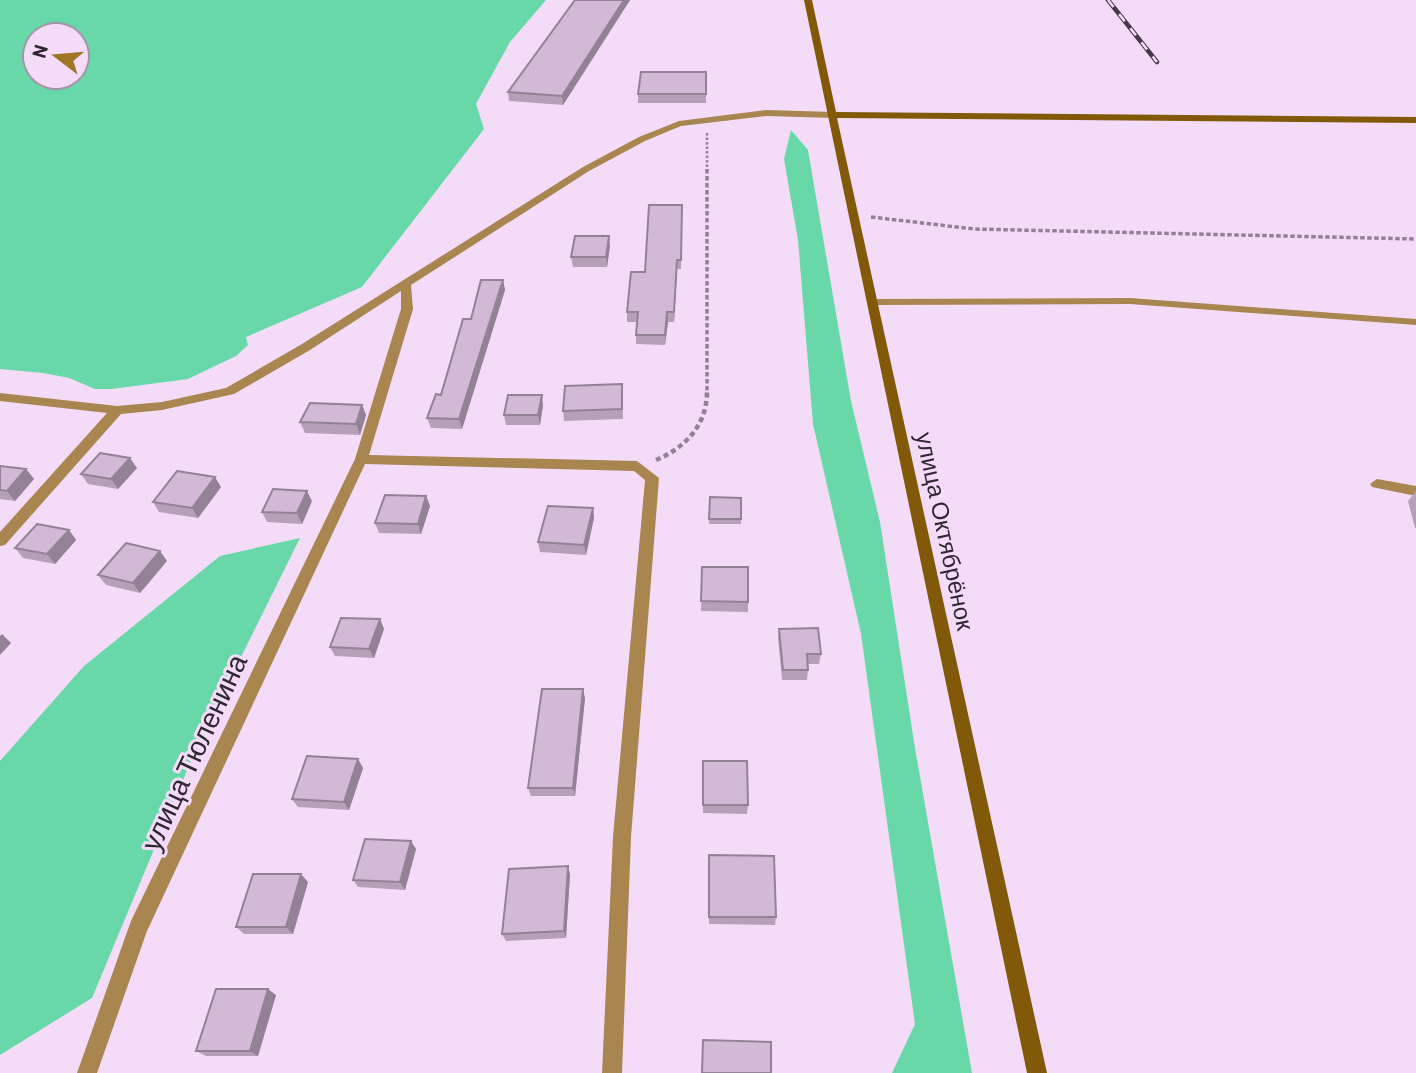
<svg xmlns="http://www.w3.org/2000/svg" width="1416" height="1073" viewBox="0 0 1416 1073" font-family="Barlow,sans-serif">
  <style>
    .green { fill: #69d8a8; fill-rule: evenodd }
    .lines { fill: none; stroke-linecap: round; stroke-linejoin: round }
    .path-far2 { stroke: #928195; stroke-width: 2.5; stroke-dasharray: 2.5 2; stroke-linecap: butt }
    .path-far1 { stroke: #928195; stroke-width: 3.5; stroke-dasharray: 4.5 2.5; stroke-linecap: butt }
    .path { stroke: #928195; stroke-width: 4.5; stroke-dasharray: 5 3.5; stroke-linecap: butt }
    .lane { fill: #a98550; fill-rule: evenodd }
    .street { fill: #a98550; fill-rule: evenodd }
    .secondary { fill: #825809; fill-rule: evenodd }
    .rail-casing { stroke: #463a47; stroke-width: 4.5 }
    .rail { stroke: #f4dcf9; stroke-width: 2.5; stroke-dasharray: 9; stroke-linecap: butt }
    .wall { fill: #b5a0b8 }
    .shaded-wall { fill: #938296 }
    .building { fill: #d2bad6; stroke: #938296; stroke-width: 2 }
    .labels { text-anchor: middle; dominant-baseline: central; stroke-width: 6; stroke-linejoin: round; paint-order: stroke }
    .street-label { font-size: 24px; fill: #312732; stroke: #f4dcf9 }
    .near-street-label { font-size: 28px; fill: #312732; stroke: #f4dcf9 }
  </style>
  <rect width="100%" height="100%" fill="#f4dcf9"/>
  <!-- green -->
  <path class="green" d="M0,0H546L510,42L476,104L484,129L362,287L246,337L248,345L236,356L188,379L112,389H95L69,378L43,373L0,369ZM35,35H77V77H35Z
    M791,130L808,150L851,401L880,522L915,748L972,1073H892L915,1024L861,634L813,424L798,240L784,159Z
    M300,538L198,744L92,998L0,1055V761L84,666L220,556Z"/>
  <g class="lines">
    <!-- path-far2 -->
    <path class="path-far2" d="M707,133V171"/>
    <!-- path-far1 -->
    <path class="path-far1" d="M707,169V394
      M871,217L974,229L1416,239"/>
    <!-- path -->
    <path class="path" d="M656,460C685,448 707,425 707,392"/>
    <!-- lane -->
    <path class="lane" d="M1130,298L1416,319V325L1130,304L875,305L870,302L875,299Z
      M1377,479L1416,486V496L1372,487L1370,484Z"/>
    <!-- street -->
    <path class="street" d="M766,110L834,112L838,115L834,118L766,116L681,126L645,141L589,171L411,285L413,309L369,455L637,461L659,478L631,837L622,1073H602L613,837L645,480L634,471L365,464L147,931L97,1073H77L131,921L355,459L401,309V291L310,350L234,394L162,410L121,414L5,545L0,546V532L107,413L0,401V393L117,406L162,402L226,388L302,344L583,167L639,137L679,121Z"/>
    <!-- secondary -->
    <path class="secondary" d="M804,0H812L836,112L1416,117V123L837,118L1047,1073H1027Z"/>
    <!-- rail casing -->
    <g class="rail-casing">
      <path id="rail" d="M1108,0L1157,62"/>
    </g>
    <!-- rail -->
    <use href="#rail" class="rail"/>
  </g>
  <!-- wall -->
  <path class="wall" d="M575,0H630L563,105L509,101L508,92Z
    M706,72V103H638V94Z
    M682,205L681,269H677L674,322H668L665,345L636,344V335L637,322H627V312L645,272Z
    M610,246L607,267H573L571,257Z
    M503,280L505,290L462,429L431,428L427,418L441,395L471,319Z
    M622,384L623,419L564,421L563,411Z
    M362,405L366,415L360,435L305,433L300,422Z
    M543,405L540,425H506L504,415Z
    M0,466L26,469L34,479L15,501L0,499Z
    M137,468L118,489L88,484L81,474Z
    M221,487L198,518L159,512L153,502Z
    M1416,491V528H1415L1408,501Z
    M426,496L430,506L421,534L379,533L375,523Z
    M710,497L741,498V524H709Z
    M312,501L302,524L267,522L262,512Z
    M593,508L594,518L586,555L540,552L538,542Z
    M69,530L76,540L55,564L23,558L15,548Z
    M167,561L140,593L106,585L98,575Z
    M702,567L748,602V612L701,611Z
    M380,619L384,629L374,658L335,656L330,647Z
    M779,629L821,654L819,664H808V670L807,680H782L778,638Z
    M585,698L575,796H531L528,788Z
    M358,759L363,768L349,810L298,807L292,799Z
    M703,761L748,805L747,814L703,813Z
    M416,849L405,890L358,887L353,880Z
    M709,855L776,917L775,925L709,924Z
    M570,874L566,938L506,941L502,934Z
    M308,882L293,934H244L236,927Z
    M276,995L258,1056H206L196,1051Z"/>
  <!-- shaded-wall -->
  <path class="shaded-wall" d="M624,0H630L563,105L562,96Z
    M609,236L610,246L607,267L606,257Z
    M677,260V269L674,322V312Z
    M503,280L505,290L462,429L459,419Z
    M667,312L668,322L665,345V335Z
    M542,395L543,405L540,425L538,415Z
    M362,405L366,415L360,435L356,424Z
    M130,458L137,468L118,489L111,479Z
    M26,469L34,479L15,501L7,491Z
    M215,477L221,487L198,518L192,508Z
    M307,491L312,501L302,524L297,513Z
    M426,496L430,506L421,534L418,524Z
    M593,508L594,518L586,555L584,545Z
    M69,530L76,540L55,564L47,554Z
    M160,551L167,561L140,593L133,583Z
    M380,619L384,629L374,658L369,649Z
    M2,634L11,643L0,655V636Z
    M583,689L585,698L575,796L573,788Z
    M358,759L363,768L349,810L344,802Z
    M411,841L416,849L405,890L400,882Z
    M568,866L570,874L566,938L564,931Z
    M301,874L308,882L293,934L286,927Z
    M268,989L276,995L258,1056L250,1051Z"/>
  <!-- building -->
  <path class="building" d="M575,0H624L562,96L508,92Z
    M641,72H706V94H638Z
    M649,205H682L681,260H677L674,312H667L665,335H636L638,312H627L631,272H645Z
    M575,236H609L606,257H571Z
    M481,280H503L459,419L427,418L436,394L441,395L463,319H471Z
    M622,384V409L563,411L565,386Z
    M508,395H542L538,415H504Z
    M310,403L362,405L356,424L300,422Z
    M100,453L130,458L111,479L81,474Z
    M0,466L26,469L7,491L0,490Z
    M177,471L215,477L192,508L153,502Z
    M273,489L307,491L297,513L262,512Z
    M385,495L426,496L418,524L375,523Z
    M710,497L741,498V519H709Z
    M548,506L593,508L584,545L538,542Z
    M37,524L69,530L47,554L15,548Z
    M126,543L160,551L133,583L98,575Z
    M702,567H748V602L701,601Z
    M341,618L380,619L369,649L330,647Z
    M818,628L821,654H807L808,670H783L779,629Z
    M542,689H583L573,788H528Z
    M307,756L358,759L344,802L292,799Z
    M703,761H747L748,805H703Z
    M365,839L411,841L400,882L353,880Z
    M709,855L774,856L776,917H709Z
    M568,866L564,931L502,934L509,869Z
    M253,874H301L286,927H236Z
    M216,989H268L250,1051H196Z
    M703,1040L771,1042V1073H702Z"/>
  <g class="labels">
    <!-- street labels -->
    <g class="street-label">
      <text transform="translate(946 531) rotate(78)">улица Октябрёнок</text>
    </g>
    <!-- near-street labels -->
    <g class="near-street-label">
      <text transform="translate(193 752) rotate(-65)">улица Тюленина</text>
    </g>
  </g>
  <!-- north arrow -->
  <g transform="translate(56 56) rotate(286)"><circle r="33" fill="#f4dcf9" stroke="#a694a9" stroke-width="2"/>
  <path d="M0-5L12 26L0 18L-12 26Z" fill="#a27526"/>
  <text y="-10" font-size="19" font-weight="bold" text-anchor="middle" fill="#312732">N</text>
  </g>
</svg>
